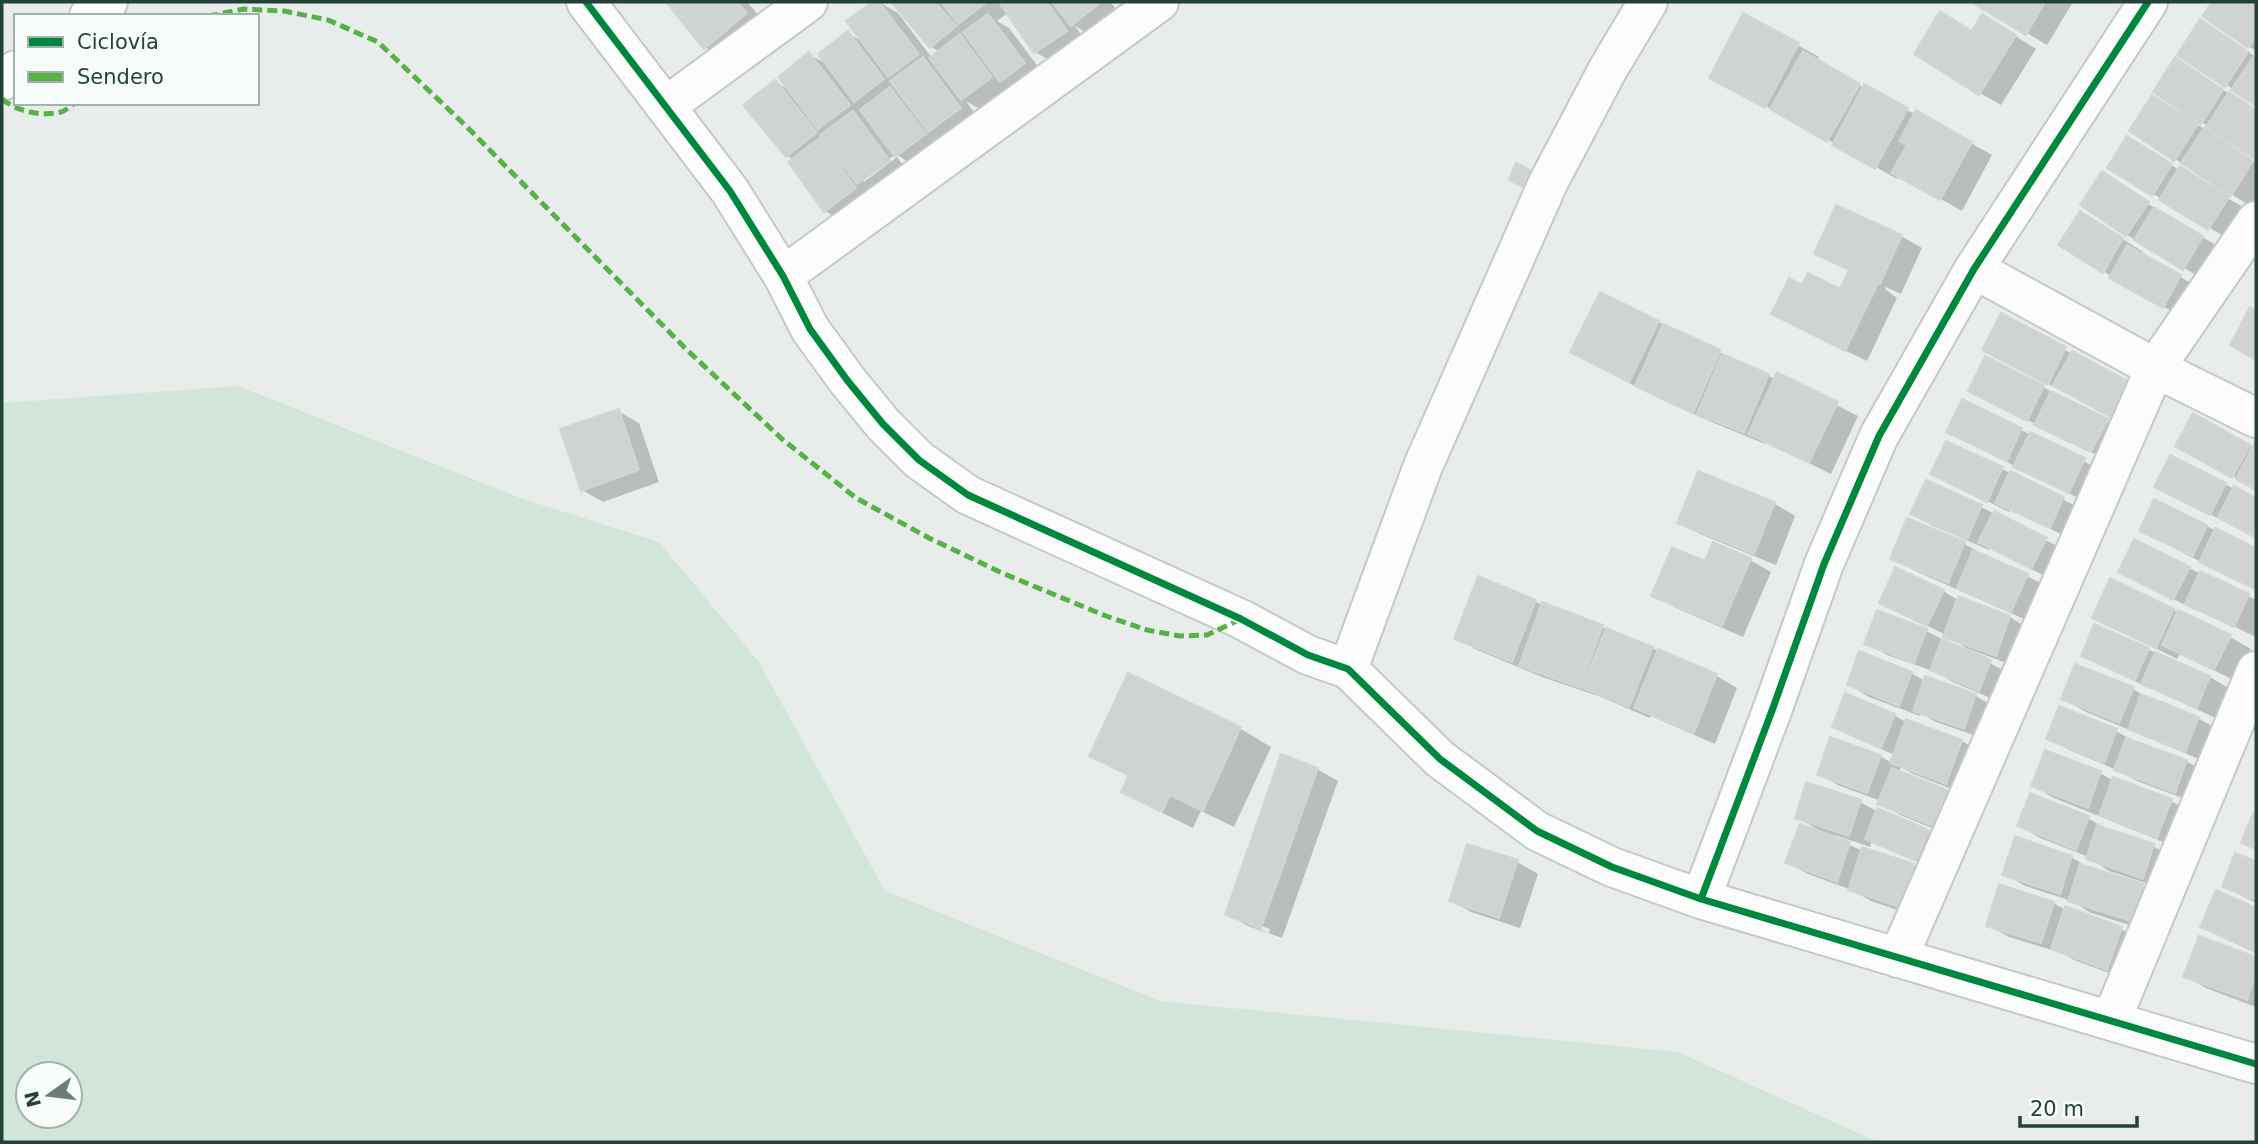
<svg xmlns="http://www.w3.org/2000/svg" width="2258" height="1144" viewBox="0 0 2258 1144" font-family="'DejaVu Sans',sans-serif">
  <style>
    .green { fill: #d1e6d8; fill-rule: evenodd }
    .shadow { fill: #0003; fill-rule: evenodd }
    .building { fill: #cfd4d2; stroke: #d1d6d4; stroke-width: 2 }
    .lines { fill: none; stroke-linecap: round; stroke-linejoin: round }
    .minor-casing { stroke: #c5cac8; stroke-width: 42 }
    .minor { stroke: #fcfcfc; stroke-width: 38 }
    .quiet { stroke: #55b346; stroke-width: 5; stroke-dasharray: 10 5; stroke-linecap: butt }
    .cycleway-casing { stroke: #f7fbf9; stroke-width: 11 }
    .cycleway { stroke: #00873e; stroke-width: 7 }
  </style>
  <rect width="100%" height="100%" fill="#e8edeb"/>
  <!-- green -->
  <path class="green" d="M238,386L523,499L659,542L759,662L885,891L1160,1001L1678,1052L1878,1142H2V403ZM28,1074H70V1116H28Z"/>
  <!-- shadow -->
  <path class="shadow" d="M668,2H747L767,25L726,59L705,47Z
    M875,2H879L898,13L932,58L940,52L931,47L894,3L896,2H1110L1121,15L1093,37L1075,26L1087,43L1056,64L1035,52L1008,13L997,21L1009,28L1045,76L983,111L966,101L980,121L950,143L938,136L946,146L917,168L896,154L864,177V182L897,157L909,173L879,195L867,188L876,200L846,223L825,211L794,160L787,156L775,82L791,91L809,54L828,65L848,33L864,43L849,22Z
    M1974,2H2073L2047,45Z
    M2214,2H2253L2256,4V51L2204,16Z
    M1744,15L1819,57L1817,61L1864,88V86L1916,115L1917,113L1992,155L1962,211L1899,175L1897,179L1788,117L1732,89Z
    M2200,21L2256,57V104L2179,54Z
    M2003,28L2036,49L2001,105L1980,93L1973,33Z
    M2176,60L2256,111V159L2202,122Z
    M2174,109L2256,163V200L2252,207L2175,159Z
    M2127,139L2248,210L2230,240L2110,168Z
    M2123,186L2167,217L2223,249L2205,280L2127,235L2082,205Z
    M2101,225L2143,252L2141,255L2200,288L2184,318L2132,289L2061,245Z
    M1901,236L1922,248L1901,294L1886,287L1885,289L1897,298L1867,361L1794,326L1803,287L1841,291L1851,271L1816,253Z
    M1601,294L1775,379L1777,375L1858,416L1831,474L1766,442L1765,444L1714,423L1658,398L1593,364Z
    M2002,316L2151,397L2133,428L2070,393L2069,395L2005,361Z
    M2043,387L2128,433L2113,463L1991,402Z
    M1963,401L2105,472L2090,504L1969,443Z
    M618,411L639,423L659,482L603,502L582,490Z
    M2194,416L2254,449L2256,445V489L2178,446Z
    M2002,469L2084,510L2071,539L2010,509L2009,512L1933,474Z
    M1699,473L1775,504L1795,516L1776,565L1700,534L1679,522Z
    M1926,482L1981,507L2067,551L2052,580L1990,547L1989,550L1933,526L1912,514Z
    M2225,484L2256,500V537L2177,498Z
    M2155,501L2256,550V590L2162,542Z
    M1964,544L2048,587L2033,623L1913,570L1892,558Z
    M1750,560L1771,572L1743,637L1674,607L1653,595L1705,563Z
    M2189,568L2256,600V637L2196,608L2195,610L2141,583Z
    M1479,578L1543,605L1602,627L1717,676L1737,688L1715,744L1651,716L1650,718L1601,697L1542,677L1477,650L1456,638Z
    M2111,581L2230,637L2251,649L2236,681L2180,654L2177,659L2094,617Z
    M1943,591L1958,600L2010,617L2030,629L2017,667L1966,648L1946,635L1881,603Z
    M2095,626L2210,677L2230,689L2218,719L2104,667L2083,655Z
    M1926,631L2011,674L2000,702L1953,682L1936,672L1887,655L1866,643Z
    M1911,673L1925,681L1926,678L1976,696L1996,708L1985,739L1936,722L1921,713L1920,716L1869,697L1849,685Z
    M1129,676L1241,729L1271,747L1234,827L1201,811L1193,828L1154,809L1123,791L1130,777L1091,756Z
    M2133,689L2152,700L2198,718L2219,730L2206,762L2084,711L2063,699Z
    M1894,715L1907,723V721L1962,741L1982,753L1967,795L1913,774L1901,767L1899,772L1947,791L1967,803L1954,837L1900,815L1880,803L1881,801L1840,786L1819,774L1880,756L1892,763L1895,755L1855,738L1834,726Z
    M2116,731L2137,743L2186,761L2207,773L2196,803L2137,781L2117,770L2069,750L2048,738Z
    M2046,752L2100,773L2114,781L2171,801L2192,813L2178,848L2054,798L2033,786Z
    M1317,769L1338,781L1282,938L1248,926L1227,914ZM1247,921L1270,929L1269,933L1247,924Z
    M1860,802L1878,812L1928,832L1949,844L1937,871L1872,841L1870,847L1835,835L1834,838L1863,851L1913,865L1934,877L1921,918L1871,901L1852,890L1808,874L1787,862L1822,832L1797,817Z
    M2088,818L2109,831L2153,846L2174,858L2164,889L2109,871L2089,857L2040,838L2020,826Z
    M2236,855L2256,863V903L2225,887Z
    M2071,857L2092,869L2142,886L2163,898L2152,932L2091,913L2072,901L2025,886L2004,874Z
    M1517,862L1538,874L1520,928L1471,912L1451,900Z
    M2217,893L2256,910V953L2223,938L2202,926Z
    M2053,903L2066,910L2121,929L2142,941L2128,980L2074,960L2062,953L2009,937L1988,925Z
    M2200,938L2256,959V1007L2206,988L2185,976Z"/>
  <!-- building -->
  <path class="building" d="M666,2H738L747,13L704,49Z
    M872,2H879L919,54L888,77L846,21Z
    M893,2H935L956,26L930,48L892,3Z
    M941,2H987L958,24Z
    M1004,2H1047L1067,31L1034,53L1000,4Z
    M1052,2H1101L1071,26Z
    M1971,2H2045L2026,35Z
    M2212,2H2253L2256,4V36L2248,48L2202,16Z
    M1940,11L1972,31L1982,14L2016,35L1979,95L1914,54Z
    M1743,13L1799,43L1765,108L1709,78Z
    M988,14L1025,63L1000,82L963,32Z
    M2200,19L2248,52L2225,87L2177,55Z
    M848,31L884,79L854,102L818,54Z
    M960,34L992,77L961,100L929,58Z
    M1803,51L1860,84L1827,142L1770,109Z
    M809,52L850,105L818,129L778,77Z
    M923,57L961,108L928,132L890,81Z
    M2175,57L2223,90L2201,124L2153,92Z
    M2253,57L2256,59V106L2231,90Z
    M775,80L817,132L786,157L743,105Z
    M1864,84L1908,108L1875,169L1832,145Z
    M890,87L926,134L895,157L860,110Z
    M2229,92L2256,110V160L2206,127Z
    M2152,95L2198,124L2174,161L2129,131Z
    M1916,110L1972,142L1940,200L1891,173L1907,145L1899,141Z
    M853,111L890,161L857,184L820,135Z
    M2204,128L2253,161L2231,196L2181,163Z
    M2127,136L2172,164L2152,196L2107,168Z
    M820,138L856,188L824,212L788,162Z
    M1516,163L1532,171L1525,188L1509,180Z
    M2180,166L2229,197L2208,230L2159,200Z
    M2102,171L2149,202L2126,236L2080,205Z
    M1836,205L1902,235L1880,284L1814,254Z
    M2154,207L2203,236L2183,270L2134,240Z
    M2080,211L2123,238L2103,273L2058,245Z
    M2127,245L2181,275L2163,308L2109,278Z
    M1849,270L1878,284L1845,351L1771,314L1789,278L1802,285L1808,273L1840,289Z
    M1600,292L1659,321L1629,382L1570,352Z
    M2250,307L2256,311V360L2230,345Z
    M2001,313L2066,347L2048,385L1982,350Z
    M1663,324L1721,350L1693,413L1635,386Z
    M2072,351L2131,383L2112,418L2053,385Z
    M1722,354L1769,374L1744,433L1697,414Z
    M1985,356L2044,386L2027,421L1968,391Z
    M1777,372L1838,402L1809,463L1748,434Z
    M2051,391L2108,419L2091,452L2034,425Z
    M1962,399L2022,428L2007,461L1946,432Z
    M619,409L639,470L581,491L560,429Z
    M2193,413L2250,445L2232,478L2175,446Z
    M2030,432L2085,458L2069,493L2013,467Z
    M1946,441L2003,467L1987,502L1930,474Z
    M2255,442L2256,443V490L2236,479Z
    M2170,455L2226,483L2210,515L2154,487Z
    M1698,471L1775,502L1754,554L1677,523Z
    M2010,471L2064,497L2050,528L1995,503Z
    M1926,480L1982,505L1967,540L1910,514Z
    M2234,486L2256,498V538L2218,517Z
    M2154,499L2207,525L2193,556L2139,531Z
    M1994,511L2047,538L2031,569L1978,542Z
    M1907,518L1965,542L1948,583L1890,559Z
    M2215,528L2256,548V583L2253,588L2199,562Z
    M2134,539L2190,567L2173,600L2118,572Z
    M1713,542L1751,558L1722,626L1651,596L1672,547L1705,561Z
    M1973,550L2028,574L2011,612L1957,588Z
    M1895,567L1944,590L1927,626L1879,603Z
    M2200,571L2249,594L2234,627L2185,604Z
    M1478,576L1536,600L1512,662L1454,639Z
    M2110,578L2174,609L2156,648L2092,618Z
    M1958,596L2010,616L1996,656L1943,637Z
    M1542,602L1603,625L1580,688L1519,666Z
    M1877,610L1927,629L1914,663L1864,644Z
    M2178,610L2231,635L2214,670L2162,645Z
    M2094,624L2149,648L2135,680L2081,656Z
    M1606,628L1653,647L1629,707L1582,688Z
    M1942,639L1991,660L1979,691L1930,670Z
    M1658,649L1717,674L1694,733L1634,708Z
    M1859,651L1912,672L1899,706L1847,685Z
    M2155,652L2210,676L2197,708L2141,684Z
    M2075,664L2134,687L2119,723L2061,699Z
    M1128,673L1241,727L1203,811L1170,795L1162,812L1121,792L1129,775L1089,756Z
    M1925,676L1976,694L1964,729L1913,711Z
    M1845,693L1895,714L1881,748L1832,727Z
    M2141,694L2199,717L2185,752L2128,729Z
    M2059,706L2117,729L2104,763L2046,739Z
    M1906,719L1962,740L1946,784L1890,763Z
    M1830,737L1881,755L1867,793L1817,775Z
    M2126,738L2187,760L2175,793L2114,770Z
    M2045,750L2101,771L2088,808L2031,786Z
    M1281,754L1318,768L1261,928L1225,915Z
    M1892,768L1947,790L1933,826L1877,804Z
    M2113,777L2172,799L2157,838L2099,815Z
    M1806,782L1861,800L1849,836L1795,818Z
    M2030,793L2089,816L2076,850L2017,826Z
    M1877,808L1929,830L1916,861L1865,839Z
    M2253,813L2256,814V849L2241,843Z
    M1800,824L1850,842L1837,882L1785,863Z
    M2097,825L2154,844L2143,879L2086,859Z
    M2015,836L2072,856L2060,894L2002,875Z
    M1467,844L1518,860L1499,918L1449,901Z
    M1862,847L1914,864L1900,907L1848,890Z
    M2235,853L2256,861V900L2222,887Z
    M2080,864L2143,884L2131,921L2068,901Z
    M1999,884L2054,902L2041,943L1986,926Z
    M2216,890L2256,908V951L2200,927Z
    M2065,906L2122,927L2107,970L2051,949Z
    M2199,936L2256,957V974L2247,1000L2183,977Z"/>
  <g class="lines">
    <!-- minor casing -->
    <g class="minor-casing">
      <path id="minor" d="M586,2L730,191L783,276L810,329L847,380L883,424L919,460L968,495L1241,619L1308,655L1348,669L1440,759L1537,831L1612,867L1701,899L2256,1064
        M89,16L108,2
        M2,81L16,70
        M666,106L808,2
        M1974,269L2155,368L2256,418
        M783,276L1159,2
        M1348,669L1423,466L1548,183L1608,69L1648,2
        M1701,899L1773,708L1824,564L1879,436L1974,269L2148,2
        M1898,958L2155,368L2256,221
        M2111,1021L2256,671"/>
    </g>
    <!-- minor -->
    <use href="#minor" class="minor"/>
    <!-- quiet -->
    <path class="quiet" d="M208,16L244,9L284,11L328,20L378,42L466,126L687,350L782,439L856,498L929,538L1002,573L1106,616L1147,630L1180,636L1207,635L1241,619
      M2,99C16,111 41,117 61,112C65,111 71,106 75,103"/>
    <!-- cycleway casing -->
    <g class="cycleway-casing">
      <path id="cycleway" d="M586,2L730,191L783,276L810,329L847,380L883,424L919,460L968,495L1241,619L1308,655L1348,669L1440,759L1537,831L1612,867L1701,899L2256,1064
        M1701,899L1773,708L1824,564L1879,436L1974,269L2148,2"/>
    </g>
    <!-- cycleway -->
    <use href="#cycleway" class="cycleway"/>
  </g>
  <!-- border -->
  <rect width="2258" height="1144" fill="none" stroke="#24423a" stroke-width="7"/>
  <!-- legend -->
  <rect x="14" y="14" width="245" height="91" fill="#f7fbf9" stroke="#a3b1ad" stroke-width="2"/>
  <rect x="28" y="37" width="35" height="10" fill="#00873e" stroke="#a3b1ad" stroke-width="2"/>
  <text x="77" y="49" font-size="21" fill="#24423a">Ciclovía</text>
  <rect x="28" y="72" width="35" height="10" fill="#55b346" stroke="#a3b1ad" stroke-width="2"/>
  <text x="77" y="84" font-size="21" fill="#24423a">Sendero</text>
  <!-- north arrow -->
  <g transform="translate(49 1095) rotate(256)"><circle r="33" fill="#f7fbf9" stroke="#a3b1ad" stroke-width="2"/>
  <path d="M0-5L12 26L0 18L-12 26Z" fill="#697e78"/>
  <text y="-10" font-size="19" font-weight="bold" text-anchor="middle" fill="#24423a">N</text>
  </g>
  <!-- scale -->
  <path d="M2020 1116v10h117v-10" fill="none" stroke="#24423a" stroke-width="3.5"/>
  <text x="2030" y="1116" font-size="21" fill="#24423a" stroke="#f7fbf9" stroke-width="5" paint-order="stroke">20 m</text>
</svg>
